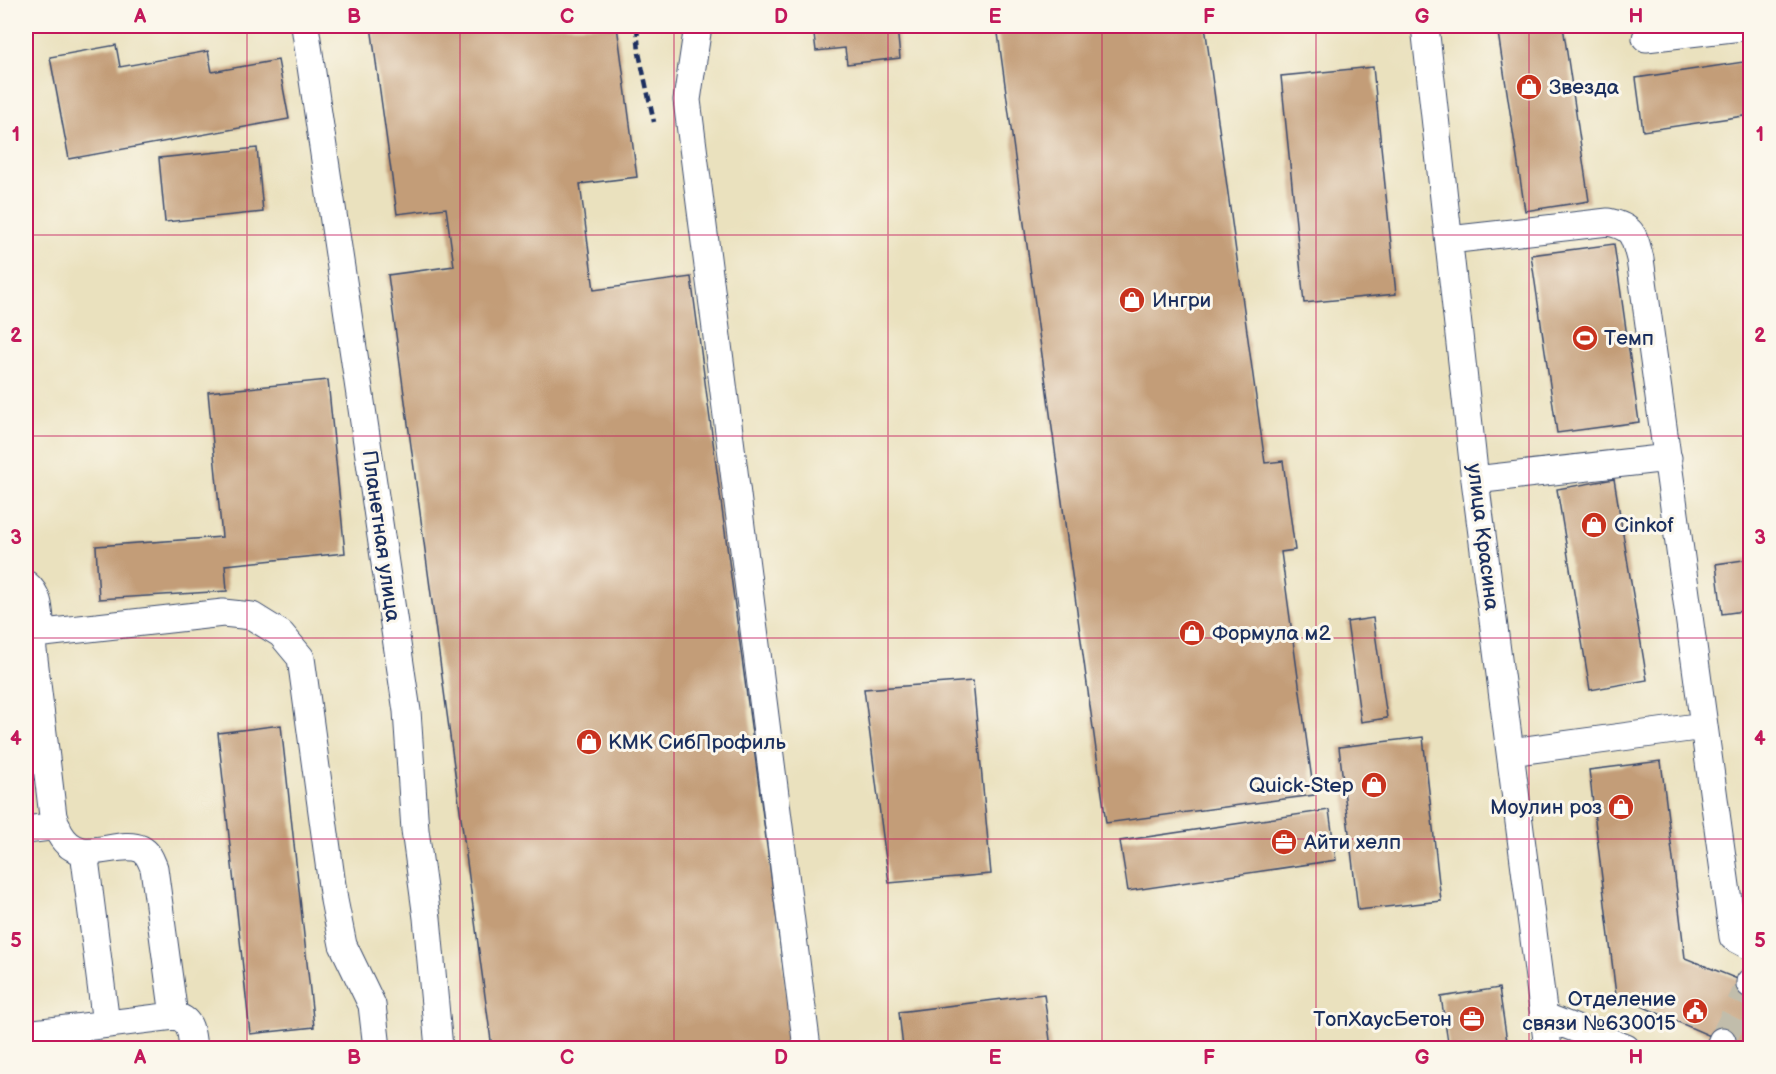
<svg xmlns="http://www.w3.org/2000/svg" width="1776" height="1074" viewBox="0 0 1776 1074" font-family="'Balsamiq Sans',sans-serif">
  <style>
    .building { fill: #c39d78 }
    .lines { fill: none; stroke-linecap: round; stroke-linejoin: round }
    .minor-tunnel { stroke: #c1bdab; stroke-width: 27; stroke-dasharray: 27 14; stroke-linecap: butt }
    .minor-casing { stroke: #3a4a6c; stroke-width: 29 }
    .minor { stroke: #fff; stroke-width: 27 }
    .rail { stroke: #1b2f5e; stroke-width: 4.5; stroke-dasharray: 9 4.5; stroke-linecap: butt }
    .grid { fill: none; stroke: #c2185b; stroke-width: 1.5; stroke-opacity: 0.55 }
    .labels { text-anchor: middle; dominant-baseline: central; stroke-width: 6; stroke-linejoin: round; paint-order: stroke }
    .poi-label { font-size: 21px; fill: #1b2f5e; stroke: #fbf7ec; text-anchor: start }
    .street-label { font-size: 21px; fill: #1b2f5e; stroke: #fbf7ec }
    .neatline { fill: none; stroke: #c2185b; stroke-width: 2 }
    .grid-label { font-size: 20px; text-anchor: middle; font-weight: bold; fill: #c2185b }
  </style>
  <rect width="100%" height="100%" fill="#fbf7ec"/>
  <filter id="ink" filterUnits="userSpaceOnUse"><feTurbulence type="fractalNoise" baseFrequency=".0167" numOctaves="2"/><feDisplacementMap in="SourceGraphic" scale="12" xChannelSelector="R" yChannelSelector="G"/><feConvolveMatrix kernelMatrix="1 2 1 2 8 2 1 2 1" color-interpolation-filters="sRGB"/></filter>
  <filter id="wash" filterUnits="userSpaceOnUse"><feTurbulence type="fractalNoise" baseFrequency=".008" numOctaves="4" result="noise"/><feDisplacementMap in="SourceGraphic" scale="24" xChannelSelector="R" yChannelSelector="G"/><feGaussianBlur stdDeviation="1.35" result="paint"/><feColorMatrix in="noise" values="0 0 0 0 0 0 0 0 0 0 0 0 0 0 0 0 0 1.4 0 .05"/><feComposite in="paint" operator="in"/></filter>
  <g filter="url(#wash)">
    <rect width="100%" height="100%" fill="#eae1be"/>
    <g id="blocks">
      <!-- building -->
      <path class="building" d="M371,26H617L637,177L580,184L594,290L691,277L794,1048H492L388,275L454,266L446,208L397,214Z
        M813,26H897L900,58L847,64L845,48L816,51Z
        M997,26H1205L1265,463L1283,461L1295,550L1281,552L1314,795L1106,823Z
        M1497,26H1563L1589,201L1525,211Z
        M116,45L120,67L208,51L212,72L278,60L289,119L69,159L50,57Z
        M1750,61V115L1643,131L1636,78Z
        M1373,67L1396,294L1304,303L1281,76Z
        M257,148L263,212L165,222L159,158Z
        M1614,244L1639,422L1557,433L1531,255Z
        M328,380L345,553L225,565L227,591L99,599L96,546L222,537L208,392Z
        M1614,479L1647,680L1590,690L1557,489Z
        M1750,559V610L1722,614L1716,564Z
        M1373,618L1387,718L1361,722L1347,622Z
        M973,681L991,874L889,883L864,689Z
        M281,725L314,1027L250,1034L218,733Z
        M1423,737L1441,901L1358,910L1339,747Z
        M1661,761L1685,958L1750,984V1048H1738L1616,995L1589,770Z
        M1329,810L1336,860L1128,891L1120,841Z
        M26,963L31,996L26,997Z
        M1499,988L1508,1048H1449L1441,997Z
        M1044,994L1051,1048H903L899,1012Z"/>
    </g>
  </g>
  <g filter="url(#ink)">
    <use href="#blocks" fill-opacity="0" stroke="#3a4a6c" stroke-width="1.5"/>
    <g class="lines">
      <!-- minor-tunnel -->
      <path class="minor-tunnel" d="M1722,1041L1750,984"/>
      <!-- minor casing -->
      <g class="minor-casing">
        <path id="minor" d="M305,26L407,711L415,830L427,918L439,1048
          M698,26L687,100L807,1048
          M1425,26L1475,480L1548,1048
          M1646,38L1750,26
          M1449,240L1608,222C1633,227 1634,235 1640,259L1733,937L1750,946
          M1475,480L1668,458
          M26,584C41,596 39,614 41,633
          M31,634L53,816C55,822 57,829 60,834C80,869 117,838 141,849C149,853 151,861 154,868L174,1016
          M26,635L223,613L252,616L281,634L301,658L334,900L343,945L372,1005L377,1048
          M1510,752L1704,726
          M26,830L57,826
          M84,851L106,1024
          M1750,984V982
          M1543,1016L1626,1048
          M26,1034L174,1016C192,1019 191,1033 193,1048
          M1719,1048L1722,1041"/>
      </g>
      <!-- minor -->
      <use href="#minor" class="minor"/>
      <!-- rail -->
      <path class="rail" d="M637,26L639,53L654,122"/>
    </g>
  </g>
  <!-- grid -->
  <path class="grid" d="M247,26V1048M460,26V1048M674,26V1048M888,26V1048M1102,26V1048M1316,26V1048M1529,26V1048M26,235H1750M26,436H1750M26,638H1750M26,839H1750"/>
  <!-- icons -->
  <defs>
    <g id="shop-disc" transform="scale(1.35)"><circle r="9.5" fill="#c8321e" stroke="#fbf7ec"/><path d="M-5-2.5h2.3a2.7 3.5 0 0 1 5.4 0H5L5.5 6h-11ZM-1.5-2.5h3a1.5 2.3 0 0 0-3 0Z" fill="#fff"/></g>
    <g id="stadium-disc" transform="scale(1.35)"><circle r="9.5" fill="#c8321e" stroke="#fbf7ec"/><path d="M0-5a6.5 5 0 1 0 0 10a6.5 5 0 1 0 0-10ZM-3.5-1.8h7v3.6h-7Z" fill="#fff"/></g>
    <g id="office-disc" transform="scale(1.35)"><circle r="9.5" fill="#c8321e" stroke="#fbf7ec"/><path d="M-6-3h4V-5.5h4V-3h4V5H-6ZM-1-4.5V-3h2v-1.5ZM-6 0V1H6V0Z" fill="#fff"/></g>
    <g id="civic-disc" transform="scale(1.35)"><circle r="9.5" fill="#c8321e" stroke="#fbf7ec"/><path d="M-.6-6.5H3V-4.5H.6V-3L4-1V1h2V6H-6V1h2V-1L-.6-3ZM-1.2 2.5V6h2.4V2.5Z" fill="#fff"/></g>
  </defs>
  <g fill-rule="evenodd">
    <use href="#shop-disc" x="1529" y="87"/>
    <use href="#shop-disc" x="1132" y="300"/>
    <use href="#stadium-disc" x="1585" y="338"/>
    <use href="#shop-disc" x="1594" y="525"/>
    <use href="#shop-disc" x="1192" y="633"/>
    <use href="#shop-disc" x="589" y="742"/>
    <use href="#shop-disc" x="1374" y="785"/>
    <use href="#shop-disc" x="1621" y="807"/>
    <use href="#office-disc" x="1284" y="842"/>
    <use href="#civic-disc" x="1695" y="1011"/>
    <use href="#office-disc" x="1472" y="1019"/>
  </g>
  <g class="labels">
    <!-- poi labels -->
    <g class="poi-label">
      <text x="1549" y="87">Звезда</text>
      <text x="1152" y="300">Ингри</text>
      <text x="1604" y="338">Темп</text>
      <text x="1614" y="525">Cinkof</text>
      <text x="1212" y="633">Формула м2</text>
      <text x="608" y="742">КМК СибПрофиль</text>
      <text x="1354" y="785" text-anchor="end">Quick-Step</text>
      <text x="1602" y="807" text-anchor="end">Моулин роз</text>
      <text x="1304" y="842">Айти хелп</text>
      <text x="1676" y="999" text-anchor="end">Отделение<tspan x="1676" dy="24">связи №630015</tspan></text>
      <text x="1452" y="1019" text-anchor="end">ТопХаусБетон</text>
    </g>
    <!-- street labels -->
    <g class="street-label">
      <text transform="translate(381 536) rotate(82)">Планетная улица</text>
      <text transform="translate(1483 537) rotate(83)">улица Красина</text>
    </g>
  </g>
  <!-- margin -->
  <rect width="1776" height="1074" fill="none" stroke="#fbf7ec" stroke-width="66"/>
  <rect x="33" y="33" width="1710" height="1008" class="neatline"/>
  <g class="grid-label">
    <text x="140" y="23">A</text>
    <text x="354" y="23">B</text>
    <text x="567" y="23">C</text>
    <text x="781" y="23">D</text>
    <text x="995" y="23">E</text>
    <text x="1209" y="23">F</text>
    <text x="1422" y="23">G</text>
    <text x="1636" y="23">H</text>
    <text x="16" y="141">1</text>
    <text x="1760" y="141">1</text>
    <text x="16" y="342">2</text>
    <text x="1760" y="342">2</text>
    <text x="16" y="544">3</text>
    <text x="1760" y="544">3</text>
    <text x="16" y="745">4</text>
    <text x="1760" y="745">4</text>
    <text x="16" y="947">5</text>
    <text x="1760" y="947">5</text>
    <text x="140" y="1064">A</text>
    <text x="354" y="1064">B</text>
    <text x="567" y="1064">C</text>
    <text x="781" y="1064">D</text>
    <text x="995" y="1064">E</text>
    <text x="1209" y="1064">F</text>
    <text x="1422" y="1064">G</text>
    <text x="1636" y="1064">H</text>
  </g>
</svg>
